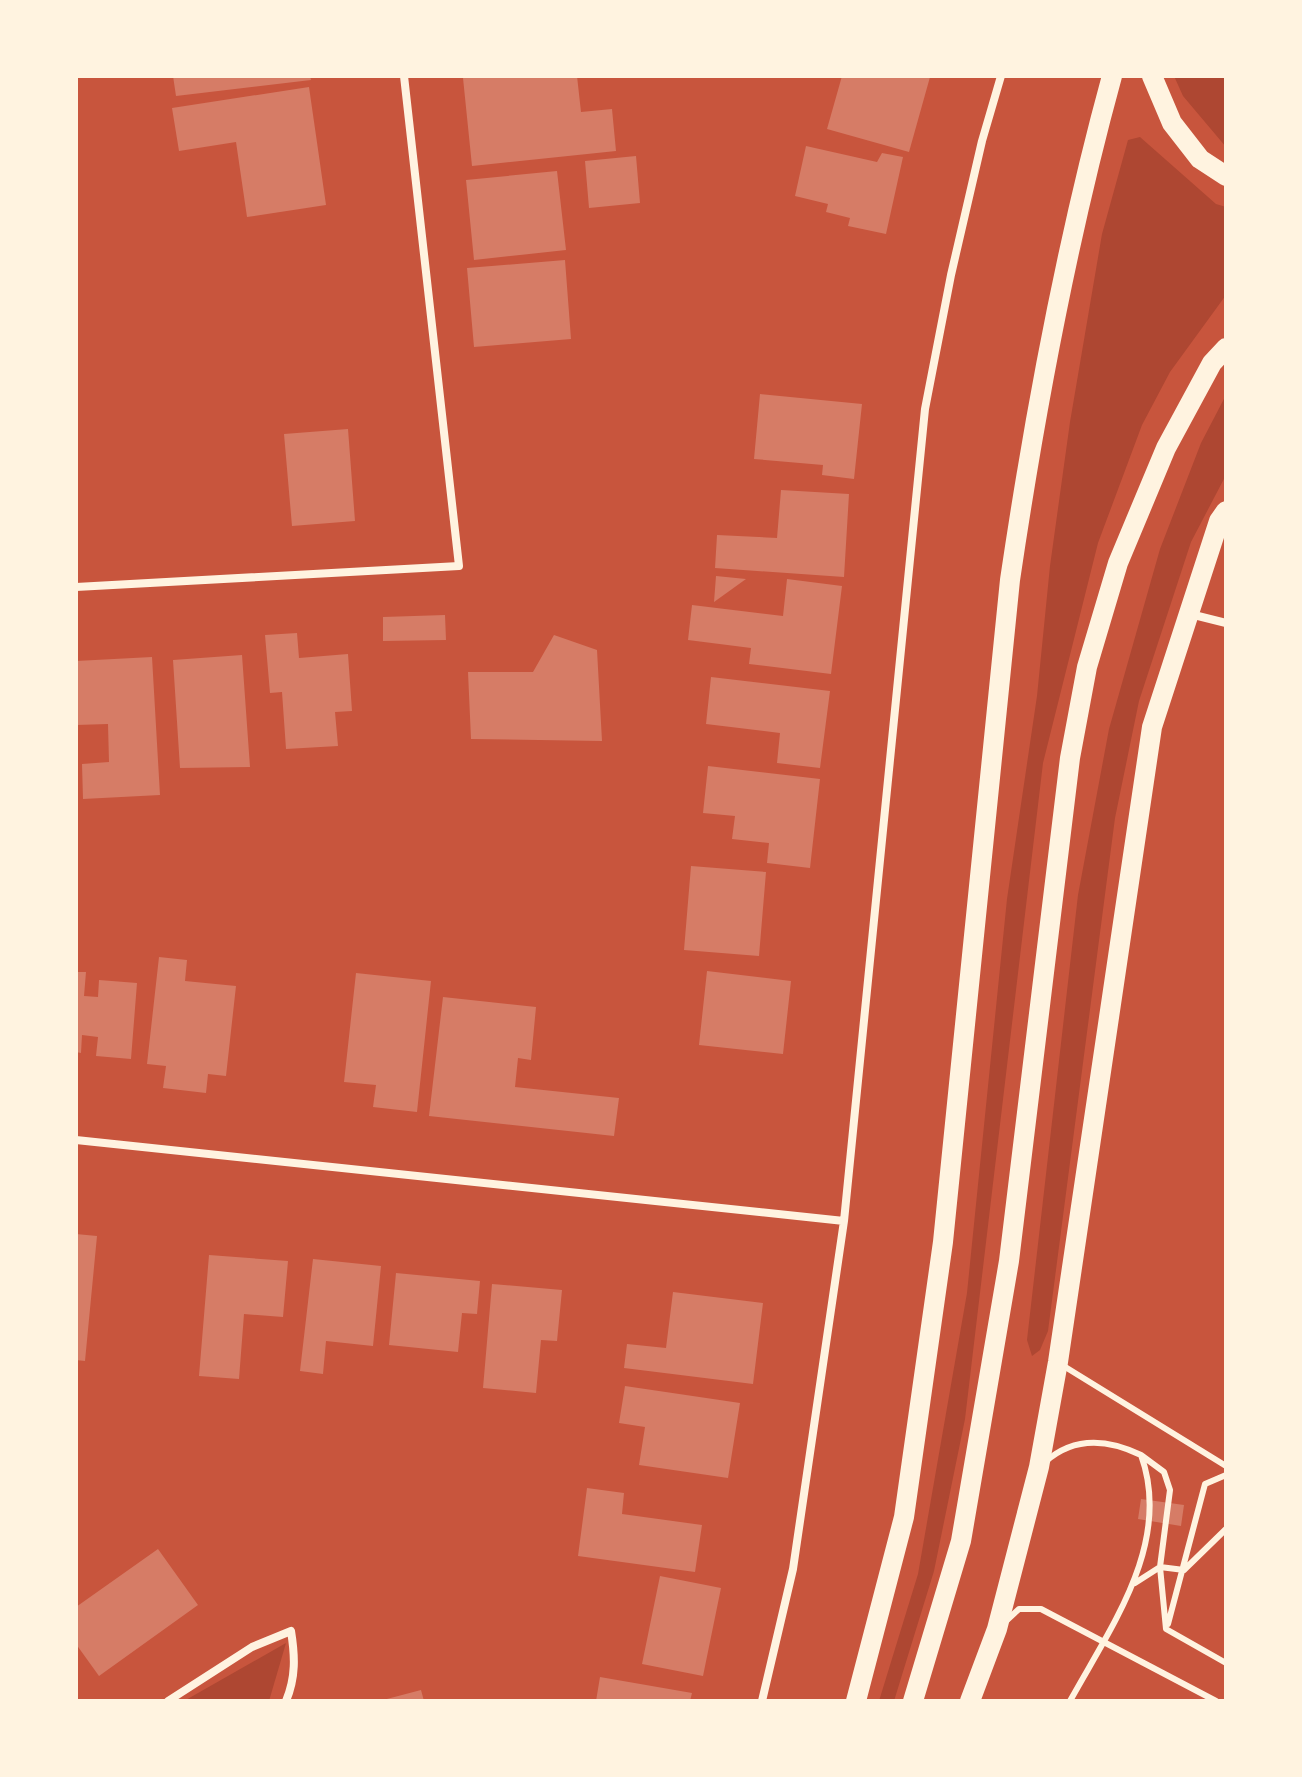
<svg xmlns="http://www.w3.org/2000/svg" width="1302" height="1777" viewBox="0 0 1302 1777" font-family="'PT Sans',sans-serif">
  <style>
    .green { fill: #ae4732 }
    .building { fill: #d67c66 }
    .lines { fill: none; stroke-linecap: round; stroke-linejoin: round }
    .service { stroke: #fff3e0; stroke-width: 6 }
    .minor { stroke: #fff3e0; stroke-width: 8 }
    .primary { stroke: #fff3e0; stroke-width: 20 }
  </style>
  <rect width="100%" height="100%" fill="#c8553d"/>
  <!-- green -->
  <path class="green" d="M1174,76H1226V147L1183,96Z
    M1140,137L1216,204L1226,207V295L1170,372L1142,425L1098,543L1043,763L965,1419L934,1571L894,1701H879L918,1574L967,1293L1007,899L1037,696L1050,566L1070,422L1102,234L1128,140Z
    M1226,395V475L1191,542L1139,701L1115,818L1048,1331L1040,1350L1032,1356L1027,1340L1078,895L1109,729L1160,549L1201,443Z
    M286,1643L269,1701H184Z"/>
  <!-- building -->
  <path class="building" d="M173,76H310L311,80L176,96Z
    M484,76H577L581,112L612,109L616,151L472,166L463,78Z
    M842,76L930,77L909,152L827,129Z
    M309,87L326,205L247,217L236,142L179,151L172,108Z
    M806,146L877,162L882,153L903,157L886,234L848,226L850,218L826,212L828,204L795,196Z
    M636,156L640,203L589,208L585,161Z
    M557,171L566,250L474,260L466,180Z
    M565,260L571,339L474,347L467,268Z
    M760,394L862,404L854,479L822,475L823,465L754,459Z
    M348,429L355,521L292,526L284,434Z
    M781,490L849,494L844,577L715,568L717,535L777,538Z
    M716,576L746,579L714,602Z
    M787,579L842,586L831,674L749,664L751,648L688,640L692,605L783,616Z
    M445,615L446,640L383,641V617Z
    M297,633L299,658L348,654L352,711L335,712L338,746L286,749L282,692L270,693L265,635Z
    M554,635L597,650L602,741L471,739L468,672H533Z
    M242,655L250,767L180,768L173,660Z
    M152,657L160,795L83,799L82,764L109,762L108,724L76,725V661Z
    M711,677L830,691L820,768L777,763L780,733L706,724Z
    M708,766L820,779L810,868L767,863L769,843L732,839L735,816L703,813Z
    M691,866L766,872L759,956L684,950Z
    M159,957L187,960L185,981L236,986L226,1076L208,1074L206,1093L163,1088L166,1066L147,1064Z
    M707,971L791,981L783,1054L699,1045Z
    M76,972H86L84,996L98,997L99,980L137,983L131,1059L96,1056L98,1037L82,1035L81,1053L76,1052Z
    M356,973L431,981L417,1112L373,1107L376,1085L344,1082Z
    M443,997L536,1007L531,1060L518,1058L515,1087L619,1098L614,1136L429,1116Z
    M76,1234L97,1236L85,1361L76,1360Z
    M209,1255L288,1261L283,1317L244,1314L239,1379L199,1376Z
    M313,1259L381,1266L373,1346L326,1341L323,1374L300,1371Z
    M396,1273L480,1281L477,1314L462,1313L458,1352L389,1345Z
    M492,1284L562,1290L557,1341L541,1340L536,1393L483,1388Z
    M673,1292L763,1303L753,1384L624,1368L627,1344L666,1348Z
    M625,1386L740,1403L728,1478L639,1465L645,1427L619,1423Z
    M587,1488L624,1493L622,1514L702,1525L695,1572L578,1556Z
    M1141,1499L1184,1505L1181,1526L1138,1519Z
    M158,1549L198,1605L99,1676L76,1644V1607Z
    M660,1576L721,1588L703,1676L642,1664Z
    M600,1677L692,1693L690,1701H596Z
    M421,1690L424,1701H383V1700Z"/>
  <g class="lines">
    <!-- service -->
    <path class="service" d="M1062,1365L1226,1466
      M1141,1455L1164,1472L1170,1490L1160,1567L1166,1629L1226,1663
      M1045,1462C1074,1436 1108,1439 1141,1455C1173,1543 1110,1628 1070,1701
      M1135,1583L1160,1567L1184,1570L1226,1529
      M1006,1621L1019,1609H1041L1216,1701
      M1168,1624L1205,1484L1226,1475"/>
    <!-- minor -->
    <path class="minor" d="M76,587L459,566L404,76
      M1190,614L1226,623
      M76,1140L844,1221
      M168,1701L252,1647L291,1631C295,1656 296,1677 286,1701
      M762,1701L793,1569L844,1221L925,409L951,275L982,141L1001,76"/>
    <!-- primary -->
    <path class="primary" d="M1152,76L1172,123L1200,159L1226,176
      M856,1701L904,1517L943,1242L1010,580C1035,411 1067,240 1112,76
      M913,1701L961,1541L1009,1261L1070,758L1087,667L1118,563L1166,448L1212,363L1226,348
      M970,1701L997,1629L1039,1467L1058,1362L1152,727L1219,521L1226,511"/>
  </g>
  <!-- border -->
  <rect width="1302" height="1777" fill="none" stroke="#fff3e0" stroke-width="156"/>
</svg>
